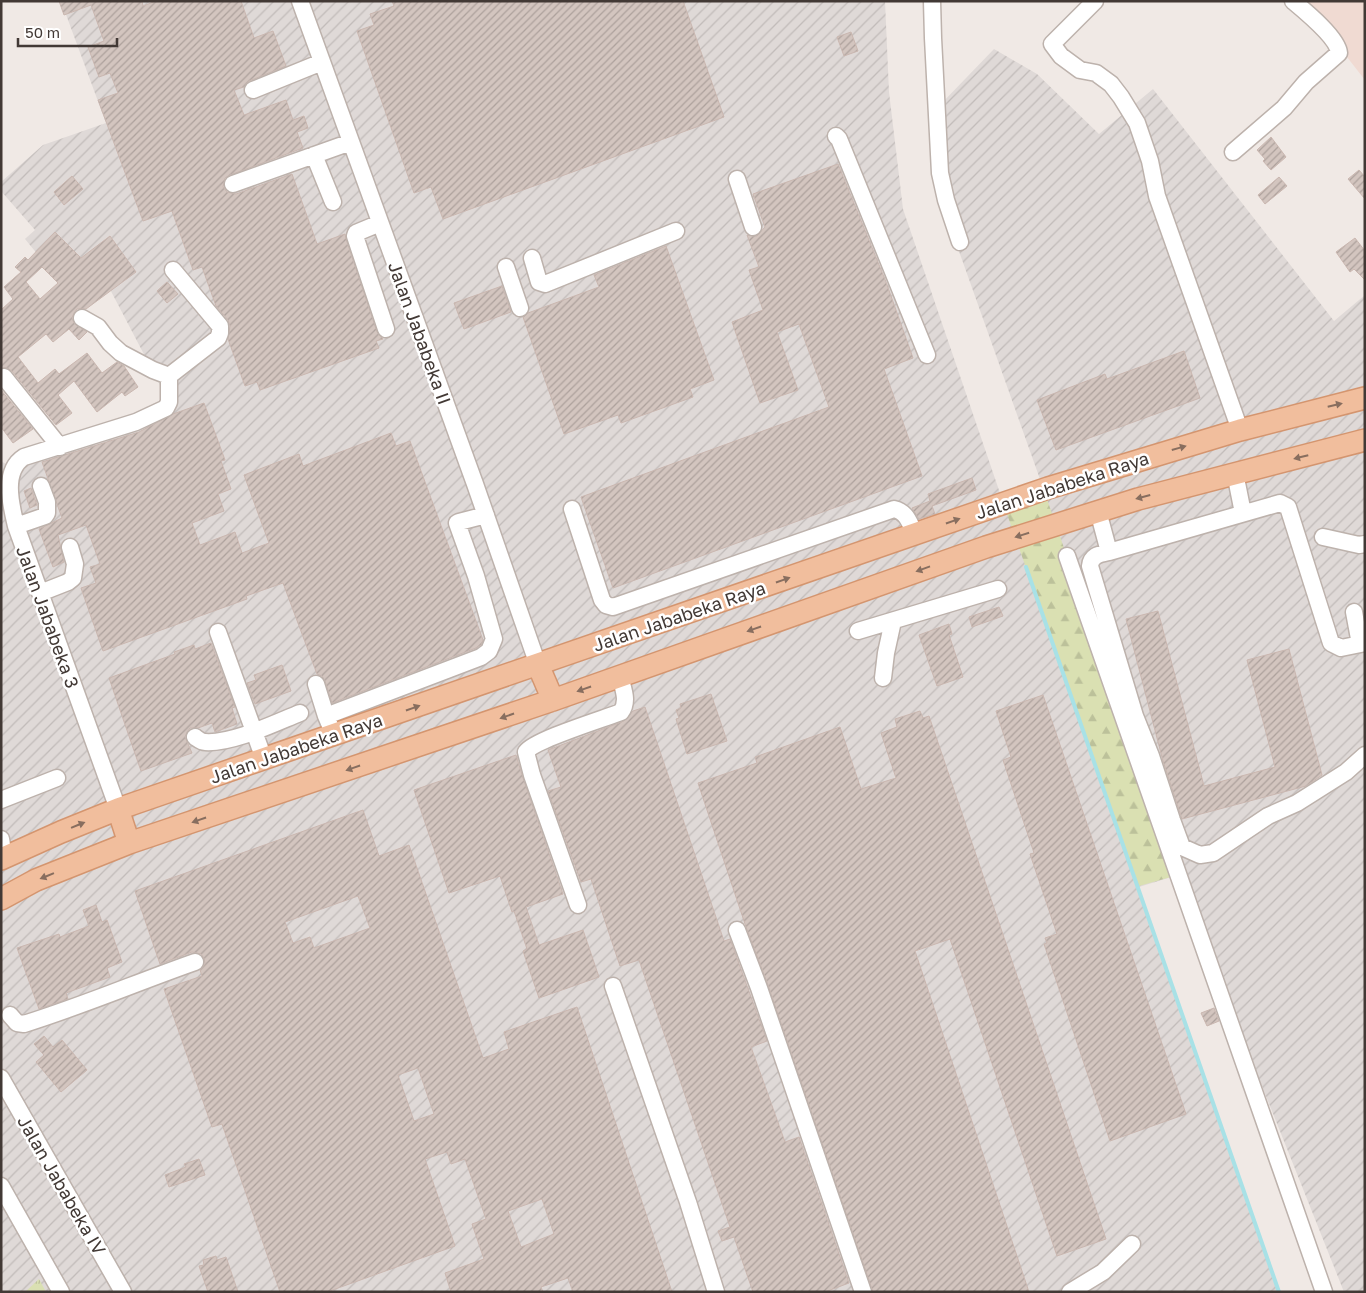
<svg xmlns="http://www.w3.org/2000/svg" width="1366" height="1293" viewBox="0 0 1366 1293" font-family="'Golos Text',sans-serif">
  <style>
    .commercial { fill: #f0dad2 }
    .industrial { fill: url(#industrial-furrows) }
    .grass { fill: url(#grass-tufts) }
    .forest { fill: url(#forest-firs) }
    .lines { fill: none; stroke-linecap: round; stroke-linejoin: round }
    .stream { stroke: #a8e1e6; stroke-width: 4 }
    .building { fill: url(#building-hatch); stroke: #cab7b0; fill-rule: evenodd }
    .minor-casing { stroke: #bdb2ac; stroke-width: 19 }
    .major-casing { stroke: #d4956f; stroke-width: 24 }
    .minor { stroke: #fff; stroke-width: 16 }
    .major { stroke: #f1be9d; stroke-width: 21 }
    .oneway { fill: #886e5f }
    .labels { text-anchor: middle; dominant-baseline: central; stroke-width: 5; stroke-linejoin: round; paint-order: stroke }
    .street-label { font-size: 18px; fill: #423935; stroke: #fff }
  </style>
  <defs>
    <pattern id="industrial-furrows" width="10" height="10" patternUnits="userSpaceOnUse" patternTransform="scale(1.25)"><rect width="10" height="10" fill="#dfd9d7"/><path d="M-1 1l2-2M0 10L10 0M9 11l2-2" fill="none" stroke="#c1bbb9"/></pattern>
    <pattern id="grass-tufts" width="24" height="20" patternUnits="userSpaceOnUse" patternTransform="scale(1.25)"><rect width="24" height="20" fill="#dae0b2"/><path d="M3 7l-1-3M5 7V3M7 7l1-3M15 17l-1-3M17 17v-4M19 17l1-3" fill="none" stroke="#bcc19a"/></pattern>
    <pattern id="forest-firs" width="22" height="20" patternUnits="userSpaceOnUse" patternTransform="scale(1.25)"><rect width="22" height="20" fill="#dae0b2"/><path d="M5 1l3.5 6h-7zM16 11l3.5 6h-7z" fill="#bcc19a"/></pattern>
    <pattern id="building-hatch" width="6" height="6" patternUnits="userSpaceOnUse" patternTransform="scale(1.25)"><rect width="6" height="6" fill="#d3c5bf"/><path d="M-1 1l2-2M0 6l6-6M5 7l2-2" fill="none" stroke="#ada19c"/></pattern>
  </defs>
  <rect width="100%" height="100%" fill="#f0e9e5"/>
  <!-- commercial -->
  <path class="commercial" d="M1294,1H1365V80L1329,34Z"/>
  <!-- industrial -->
  <path class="industrial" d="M61,1H885L889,92L903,209L1002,499L1041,482L944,209L939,106L994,49L1037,74L1099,134L1153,89L1334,321L1365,295V1292H1344L1178,875L1139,887L1279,1292H1V461L17,471L21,465L172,408L90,251L57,278L25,239L35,230L1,191V182L43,145L106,123Z"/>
  <!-- grass -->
  <path class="grass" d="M39,1279L46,1292H25Z"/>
  <!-- forest -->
  <path class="forest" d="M1041,482L1178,875L1139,886L1002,500Z"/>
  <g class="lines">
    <!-- stream -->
    <path class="stream" d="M1026,567L1279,1292"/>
  </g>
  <!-- building -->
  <path class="building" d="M59,1H142L143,6L156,1H241L254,38L273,31L286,66L249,81L244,87L234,90L244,115L286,100L293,120L304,116L308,128L297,132L303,148L230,175L225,178L223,187L227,192L236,194L292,174L317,244L345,234L346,239L377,332L383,339L376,341L379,348L260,390L257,382L245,386L228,339L230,326L228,320L216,306L202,267L193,270L172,211L143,221L98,100L118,93L110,73L99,77L88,47L104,41L91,5L64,15Z
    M392,1H683L724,117L443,219L431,187L414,193L357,31L374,25L370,14L394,6Z
    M851,32L858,51L844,56L837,37Z
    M1271,137L1286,157L1271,170L1263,161L1265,159L1257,150Z
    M838,164L886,282L913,358L884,369L922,476L613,588L581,497L829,407L799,324L777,332L798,390L760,403L732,322L763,310L749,270L759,267L747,235L757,236L765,227L753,194Z
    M1359,170L1365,177V199L1348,179Z
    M72,176L83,189L64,205L54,192Z
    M1279,177L1287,186L1265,204L1258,195Z
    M55,232L81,258L110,236L136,272L86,309H77L74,313L72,318L74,323L87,332L79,340L69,329L53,342L46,334L18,357L38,383L55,369L59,374L87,353L102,373L117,362L124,366L138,387L125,396L122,392L97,412L74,381L58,395L72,413L56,425L12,371L7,368H1V310L13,299L4,287L21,272L15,267L25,257L28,260ZM42,267L58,283L40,299L26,282Z
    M1355,238L1365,251V280L1354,269L1350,272L1336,252Z
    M666,246L714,380L690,389L693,397L621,423L618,415L564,434L523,317L528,313L599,287L594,275Z
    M167,282L178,294L167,303L157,291Z
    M502,286L511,312L464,329L454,303Z
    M1184,351L1200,398L1056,450L1037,400L1105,374L1107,379Z
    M1,390L33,429L13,443L1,427Z
    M204,403L225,460L221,461L231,489L218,494L224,511L192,523L200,545L235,532L242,553L269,543L244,475L299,454L303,466L391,433L396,446L410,441L483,640L481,645L476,648L332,703L325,681L322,676L317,674L283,583L246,596L247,599L103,651L81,588L96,583L90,567L100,564L86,525L58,535L64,562L53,567L39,529L62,518L42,462L139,432L173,414Z
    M972,478L976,490L932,506L935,514L919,519L912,508L930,501L928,494Z
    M31,488L37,505L30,508L24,491Z
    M999,607L1003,616L972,627L969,617Z
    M1158,611L1204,786L1275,767L1247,660L1289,649L1322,775L1306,786L1182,819L1163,761L1126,619Z
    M949,624L952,634L949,635L963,677L937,686L919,635Z
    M211,643L235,707L232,708L237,724L215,732L212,723L198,728H190L187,732L185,737L192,753L141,771L109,678L175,654L174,652L194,645L195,649Z
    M282,665L291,691L255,704L247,683L256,680L254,675Z
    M711,694L727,741L687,754L676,719L679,718L676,710L681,708L680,704Z
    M1043,695L1186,1114L1110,1141L1044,944L1047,943L1045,938L1057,934L1030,854L1034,853L1003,760L1011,757L996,711Z
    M645,707L724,941L730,939L767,1041L751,1047L785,1142L799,1137L849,1283L825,1292H753L734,1237L722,1241L718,1231L730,1227L639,960L620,966L591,879L581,882L548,791L561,787L548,750L624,721L633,711Z
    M920,711L923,718L929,716L1106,1239L1057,1256L950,939L915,951L1029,1292H873L768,985L745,924L698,783L757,763L755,757L840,727L861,789L896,778L881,733L897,727L895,719Z
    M516,755L523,778L563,894L526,907L539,945L583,930L599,977L539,998L523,951L527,949L514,911L512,912L500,876L449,893L414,790Z
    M363,810L379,856L409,845L483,1058L509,1049L504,1032L577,1007L672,1292H573L568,1278L541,1287L543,1292H451L445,1273L484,1259L472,1224L486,1219L465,1159L451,1164L447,1152L425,1159L455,1246L327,1292H280L222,1124L212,1127L164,989L202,976L200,970L205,964L204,958L201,954L192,952L160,964L135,891ZM358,896L370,928L314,948L310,937L293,943L285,922ZM418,1068L434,1114L414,1121L398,1075ZM542,1199L554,1234L521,1247L508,1211Z
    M96,905L102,922L107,920L122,962L107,968L110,977L66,993L68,999L39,1009L17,948L59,934L60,937L89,926L83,910Z
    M1214,1008L1219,1021L1207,1026L1201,1013Z
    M44,1036L53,1047L62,1040L87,1070L61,1092L36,1062L44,1055L34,1044Z
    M199,1159L205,1175L169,1187L165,1175L186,1167L184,1164Z
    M216,1256L217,1260L226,1257L238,1292H208L199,1266L204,1265L203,1260Z"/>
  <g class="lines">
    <!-- minor casing -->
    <g class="minor-casing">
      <path id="minor" d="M300,1L475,484L538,665
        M932,1L933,38L940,173L946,200L960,242
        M1095,1L1052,44L1061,56L1080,70L1096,73L1111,84L1121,97L1137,123L1150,161L1157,196L1240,430
        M253,90L322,62
        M836,136L839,139L927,355
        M1233,152L1284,108L1306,82L1339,53C1338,38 1305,11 1293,1
        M314,155L333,202
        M737,179L753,227
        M233,184L351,142
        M380,223L356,233L355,236L386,329
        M532,258L539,282L545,284L676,231
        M506,267L520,308
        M82,318L98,327L110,343L121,353L153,370L169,376
        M169,376L218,338L220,333V326L173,270
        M4,377L60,447
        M1235,473L1243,513
        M572,509L602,600L606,605L613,607L894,509C907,512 910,523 915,535
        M1098,511L1109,552
        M16,526L45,516L47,513V502L41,486
        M1323,537L1359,545L1365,544
        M1067,556L1324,1292
        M40,593L68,582L73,578L75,564L70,547
        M1354,612L1360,644
        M858,631L998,589
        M218,632L264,759
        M1365,643L1341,648L1331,643L1288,507L1280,503L1109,552C1100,554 1091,555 1090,566L1135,716L1151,756L1172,820L1182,847L1200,855L1213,853L1268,816L1297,803L1346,772L1365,755
        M883,678L886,653L893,621
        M316,684L326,716
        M334,735L326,716L481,657L489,651L494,639L476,576L457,523L459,522L486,515
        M195,737C198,739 201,742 205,742C232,744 275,723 300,713
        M1,800L57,778
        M118,809L16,526C11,505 2,471 24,457L136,422L166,408L169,402V376
        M1,839L4,857
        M578,905L532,775L526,752C534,740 603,719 621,712C629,701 623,689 620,676
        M737,930L759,988L863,1292
        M613,986L688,1202L716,1292
        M10,1015L17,1023L24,1024C82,1006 138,982 195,962
        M1,1078L123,1292
        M1,1186L61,1292
        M1070,1292L1103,1272L1132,1244"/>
    </g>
    <!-- major casing -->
    <g class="major-casing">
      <path id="major" d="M538,665L553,700
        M118,809L129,843
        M1,859L61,832L118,809L1048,488L1240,430L1365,398
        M1,899L36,880L129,843L553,700L986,547L1138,499L1365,440"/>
    </g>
    <!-- minor -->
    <use href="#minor" class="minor"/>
    <!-- major -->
    <use href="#major" class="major"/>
  </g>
  <!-- one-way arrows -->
  <defs><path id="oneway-solid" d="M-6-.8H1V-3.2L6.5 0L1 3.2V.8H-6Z" transform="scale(1.25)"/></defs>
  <g class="oneway">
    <use href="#oneway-solid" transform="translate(1335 405) rotate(-13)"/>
    <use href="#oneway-solid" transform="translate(1179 448) rotate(-16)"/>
    <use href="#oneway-solid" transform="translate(1301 457) rotate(166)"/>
    <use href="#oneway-solid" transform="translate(1143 497) rotate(165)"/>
    <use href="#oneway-solid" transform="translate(953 521) rotate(-19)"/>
    <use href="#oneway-solid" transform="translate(1022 535) rotate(162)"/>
    <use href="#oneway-solid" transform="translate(923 569) rotate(160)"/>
    <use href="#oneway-solid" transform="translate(783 580) rotate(-19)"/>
    <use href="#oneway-solid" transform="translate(754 629) rotate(161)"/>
    <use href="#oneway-solid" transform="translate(584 689) rotate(161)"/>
    <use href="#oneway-solid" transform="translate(413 708) rotate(-19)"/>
    <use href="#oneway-solid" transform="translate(507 716) rotate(161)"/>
    <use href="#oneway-solid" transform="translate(353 768) rotate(161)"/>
    <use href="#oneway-solid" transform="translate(199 820) rotate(161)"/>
    <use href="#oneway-solid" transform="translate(78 825) rotate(-22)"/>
    <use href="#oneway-solid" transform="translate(47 876) rotate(158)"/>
  </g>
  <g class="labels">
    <!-- street labels -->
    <g class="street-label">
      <text transform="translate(420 333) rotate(70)">Jalan Jababeka II</text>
      <text transform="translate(1062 485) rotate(-18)">Jalan Jababeka Raya</text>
      <text transform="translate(679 616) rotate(-19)">Jalan Jababeka Raya</text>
      <text transform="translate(48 617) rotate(70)">Jalan Jababeka 3</text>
      <text transform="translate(296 748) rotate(-19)">Jalan Jababeka Raya</text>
      <text transform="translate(62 1185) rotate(60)">Jalan Jababeka IV</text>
    </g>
  </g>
  <!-- border -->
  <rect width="1366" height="1293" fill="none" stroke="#423935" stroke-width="5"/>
  <!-- scale -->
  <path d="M18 38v8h99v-8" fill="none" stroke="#423935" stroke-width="2.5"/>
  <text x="25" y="38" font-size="15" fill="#423935" stroke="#ffffff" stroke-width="4" paint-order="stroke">50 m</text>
</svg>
